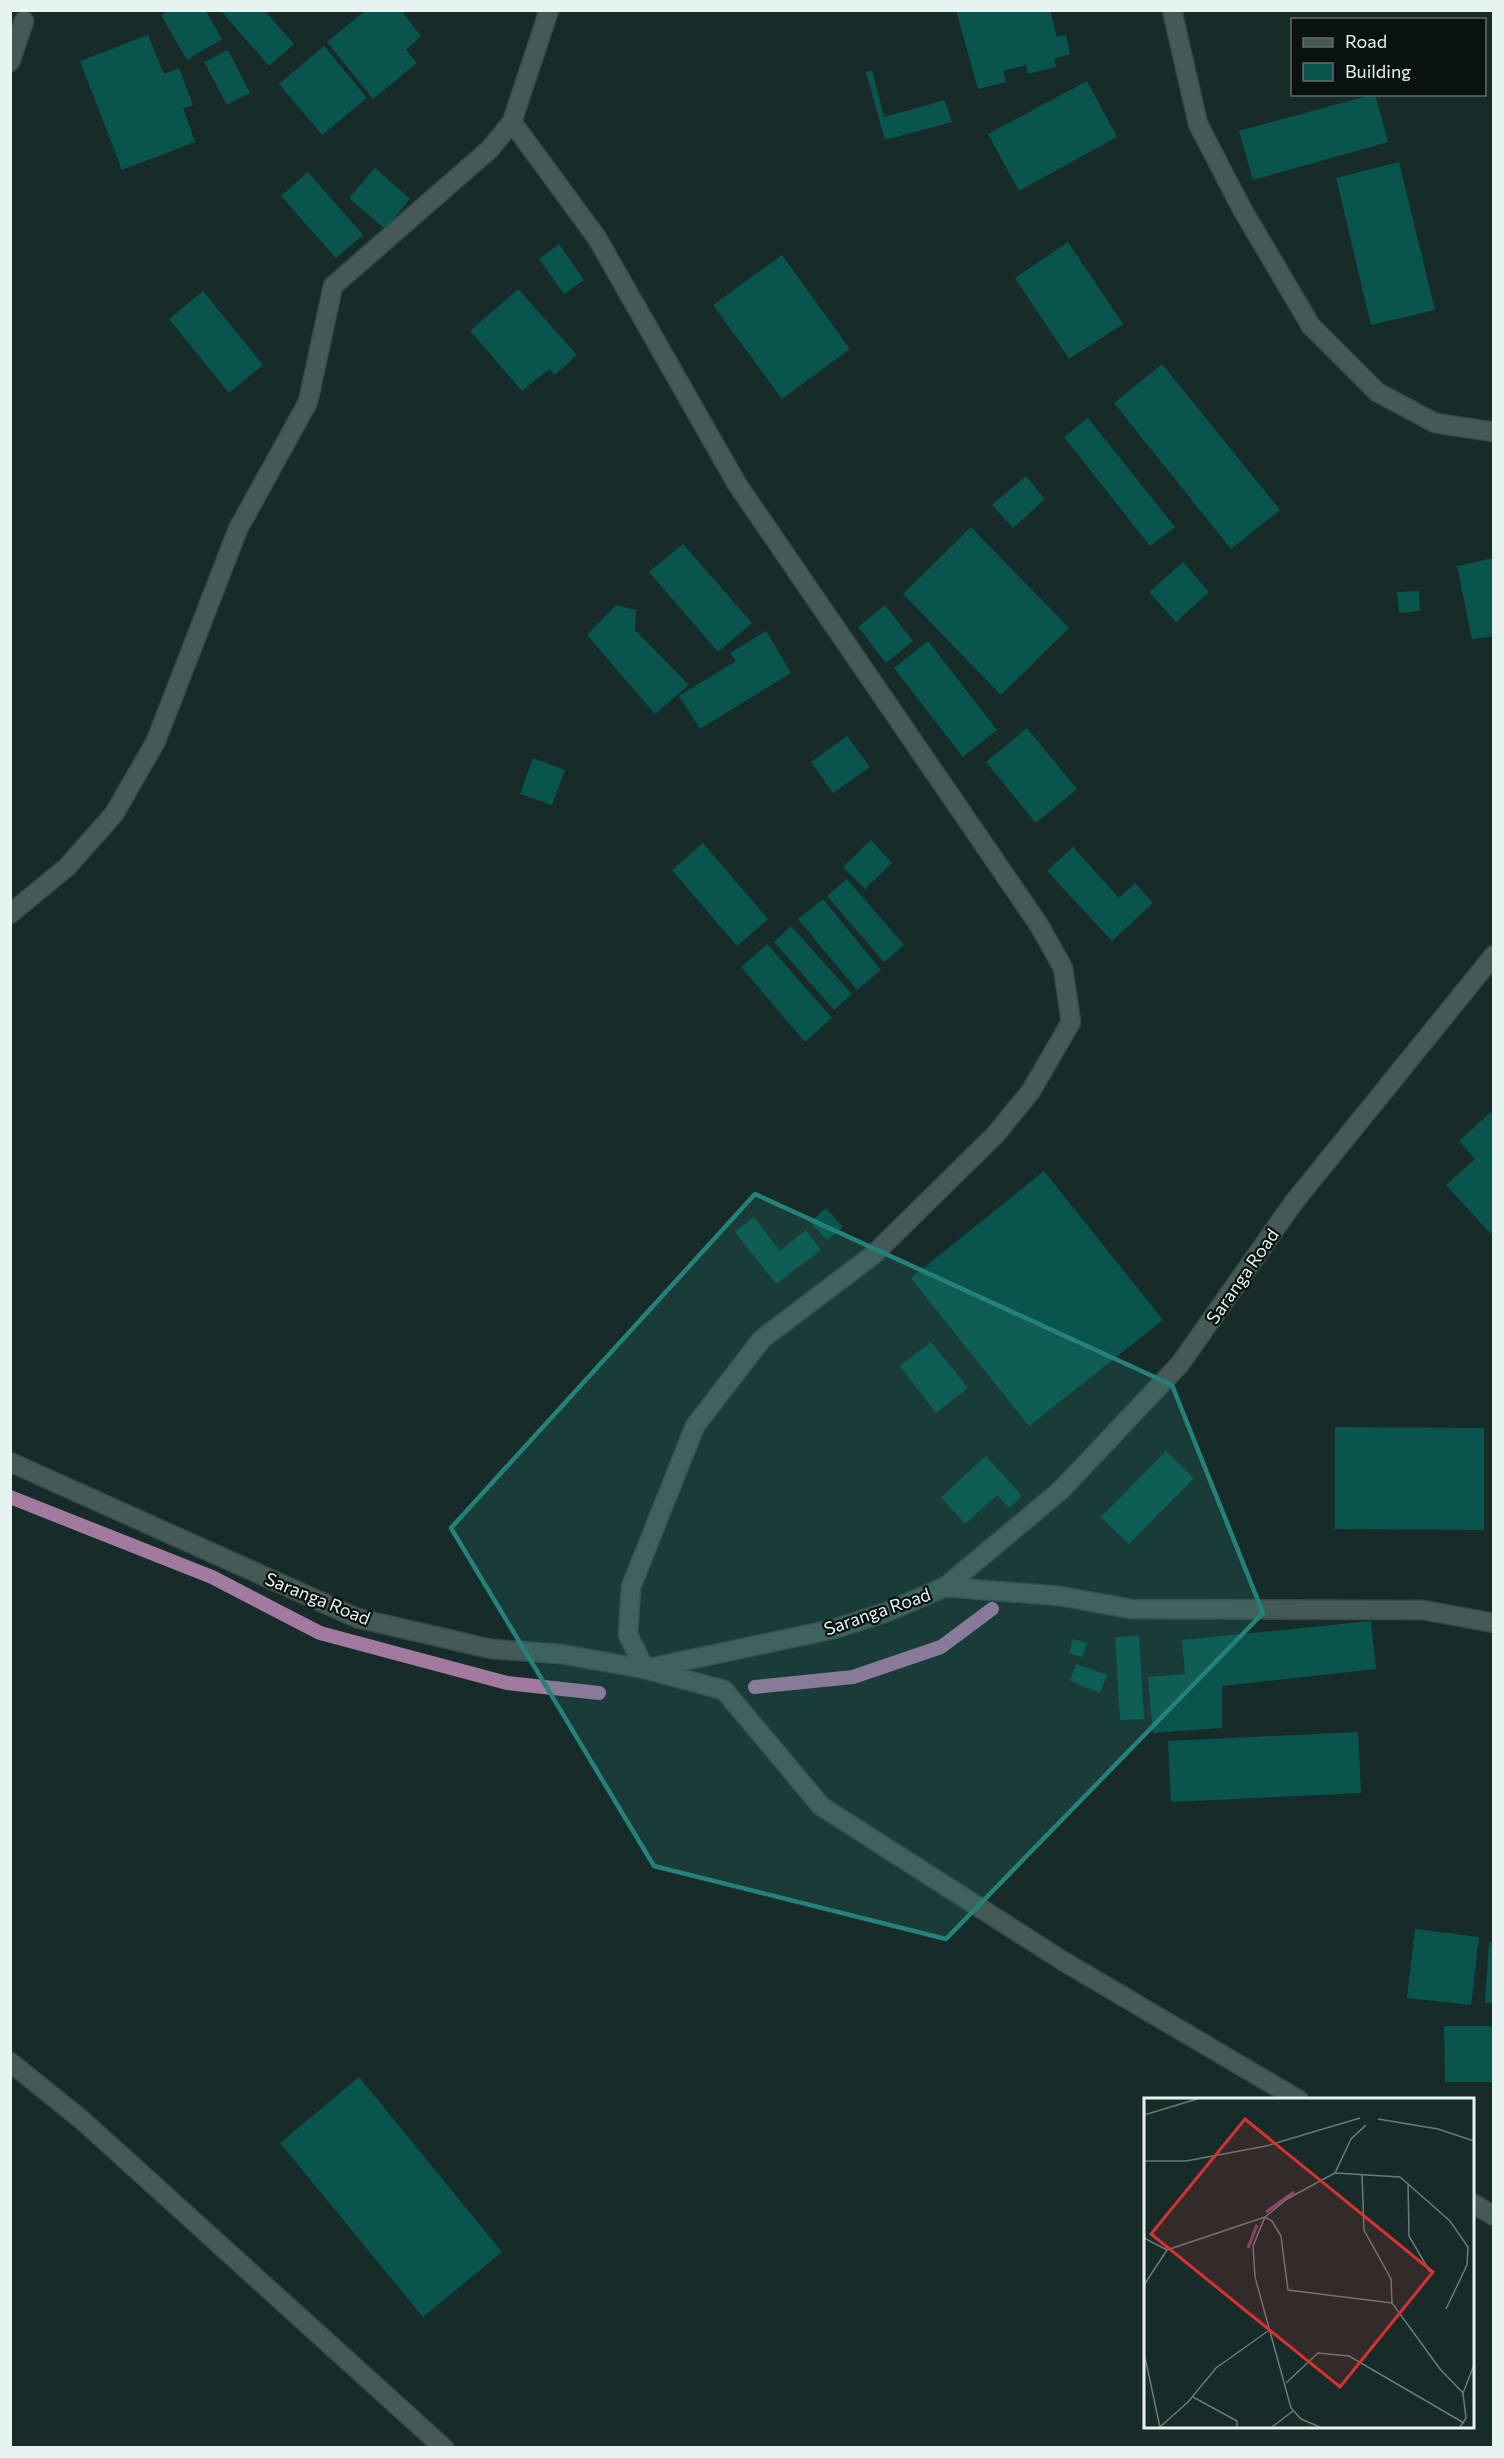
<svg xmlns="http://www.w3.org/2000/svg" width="1504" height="2458" viewBox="0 0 1504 2458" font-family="Commissioner,sans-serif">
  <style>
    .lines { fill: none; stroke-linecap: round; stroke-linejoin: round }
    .stream { stroke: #a2799f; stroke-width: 14 }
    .building { fill: #09554d }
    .lane-casing { stroke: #394947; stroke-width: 21 }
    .street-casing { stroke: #394947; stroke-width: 21 }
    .lane { stroke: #455a57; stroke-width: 18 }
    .street { stroke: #455a57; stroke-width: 18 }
    .marked { fill: #25827b; fill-opacity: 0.2; stroke: #25827b; stroke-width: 4.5; stroke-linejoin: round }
    .labels { text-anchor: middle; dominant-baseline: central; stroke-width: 4.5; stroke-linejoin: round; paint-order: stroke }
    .street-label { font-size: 18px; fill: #e7f3f1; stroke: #091210 }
    .inset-river { fill: none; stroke: #85457c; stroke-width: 3 }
    .inset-road { fill: none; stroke: #6a7b78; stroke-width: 1.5 }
    .view { fill: #d73232; fill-opacity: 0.15; stroke: #d73232; stroke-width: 3 }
    .inset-edge { fill: none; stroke: #e7f3f1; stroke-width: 3 }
  </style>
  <rect width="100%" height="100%" fill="#172b28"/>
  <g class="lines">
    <!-- stream -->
    <path class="stream" d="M10,1497L212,1577L320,1633L507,1683L599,1693
      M755,1687L853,1677L941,1647L992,1609"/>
  </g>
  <!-- building -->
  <path class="building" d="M169,10H205L222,39L187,60L161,15Z
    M220,10H264L294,44L269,66Z
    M366,10H401L421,36L406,50L417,63L373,99L327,42Z
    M956,10H1050L1057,37L1066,35L1070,54L1054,59L1056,67L1028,74L1026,65L1003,71L1006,82L978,89Z
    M148,35L164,74L179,68L193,105L183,108L195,142L122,170L80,61Z
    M324,46L367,98L322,135L279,84Z
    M228,50L250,93L227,105L204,62Z
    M872,70L884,117L945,100L952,122L885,140L866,72Z
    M1087,81L1117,137L1019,191L988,134Z
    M1375,94L1388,142L1253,180L1239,131Z
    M1399,162L1435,310L1371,325L1336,178Z
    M375,168L410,199L385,229L349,198Z
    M308,172L363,235L336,258L281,196Z
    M1068,242L1123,324L1069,359L1015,278Z
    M559,244L584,280L564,294L539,259Z
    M782,255L850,349L782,399L713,305Z
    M518,289L577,355L555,375L549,369L522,391L470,331Z
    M203,291L263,365L229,393L169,319Z
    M1162,364L1280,510L1231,549L1114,403Z
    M1088,418L1175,527L1150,546L1064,437Z
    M1026,476L1045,499L1013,528L992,505Z
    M971,527L1069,628L1001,695L903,594Z
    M683,544L752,623L718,652L649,572Z
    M1494,558V636L1472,639L1457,566Z
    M1183,562L1209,592L1176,622L1149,592Z
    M1419,591L1420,611L1399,613L1397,592Z
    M616,605L636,610L635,630L689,685L655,714L587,635Z
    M885,605L913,641L886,663L858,627Z
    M766,631L791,673L700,729L679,696L736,661L730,653Z
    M928,641L997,730L963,757L894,668Z
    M1027,728L1077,789L1036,823L986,762Z
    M847,736L870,767L833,793L811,762Z
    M533,758L565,770L552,805L520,794Z
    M871,840L892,863L865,889L843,867Z
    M703,843L768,919L737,946L672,870Z
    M1073,847L1119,898L1135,883L1153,903L1112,941L1047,871Z
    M847,879L904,945L884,962L827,896Z
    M823,899L881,970L857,990L798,919Z
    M791,926L852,994L834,1010L774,942Z
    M767,944L832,1018L805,1042L741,967Z
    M1491,1112L1494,1115V1232L1491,1234L1446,1185L1475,1159L1459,1141Z
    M1044,1171L1163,1320L1029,1426L911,1278Z
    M826,1208L843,1227L827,1240L810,1222Z
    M754,1217L780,1251L806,1230L821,1250L776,1284L735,1232Z
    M931,1342L968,1388L936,1413L900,1366Z
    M1335,1427L1484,1428V1530L1335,1529Z
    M1166,1451L1194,1478L1129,1544L1101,1517Z
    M986,1456L1022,1496L1009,1508L997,1495L965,1524L941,1497Z
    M1371,1621L1376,1669L1222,1686V1728L1153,1733L1148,1677L1185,1674L1182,1640Z
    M1139,1636L1144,1719L1120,1720L1115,1637Z
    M1073,1639L1087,1643L1082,1657L1069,1653Z
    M1076,1664L1107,1675L1100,1693L1070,1681Z
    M1358,1732L1361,1793L1171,1802L1168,1741Z
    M1415,1929L1479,1937L1471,2005L1407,1998Z
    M1489,1942H1494V2003H1485Z
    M1444,2026H1494V2082H1445Z
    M359,2077L502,2252L423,2317L280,2143Z"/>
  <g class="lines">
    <!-- lane casing -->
    <g class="lane-casing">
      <path id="lane" d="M945,1587L1060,1596L1131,1609L1423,1610L1494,1623"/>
    </g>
    <!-- street casing -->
    <g class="street-casing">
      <path id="street" d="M1172,10L1198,124L1242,209L1311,326L1377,392L1435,423L1494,432
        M10,62L24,21
        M512,122L597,238L737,484L1039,925L1063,968L1071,1022L1031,1091L996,1134L873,1255L762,1339L695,1426L631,1587L628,1635L645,1669L724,1690L821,1806L1063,1961L1299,2100
        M10,914L67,867L114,814L156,741L238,529L308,402L333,286L490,149L512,122L549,10
        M10,1462L357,1618L491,1649L561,1654L645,1669L834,1629L887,1612L945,1587L1061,1490L1180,1364L1294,1202L1494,955
        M10,2062L82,2120L444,2448
        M1472,2203L1494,2216"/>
    </g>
    <!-- lane -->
    <use href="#lane" class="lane"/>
    <!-- street -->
    <use href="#street" class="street"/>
  </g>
  <!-- marked area -->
  <path class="marked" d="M755,1194L1172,1385L1263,1613L946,1939L654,1866L451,1528Z"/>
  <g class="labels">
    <!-- street labels -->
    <g class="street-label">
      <text transform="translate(1242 1276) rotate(-55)">Saranga Road</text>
      <text transform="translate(318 1598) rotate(22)">Saranga Road</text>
      <text transform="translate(877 1611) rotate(-19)">Saranga Road</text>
    </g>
  </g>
  <!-- overview -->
  <g transform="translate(1144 2098)">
    <rect width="330" height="330" fill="#172b28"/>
    <path class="inset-river" d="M122,114L150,94M104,150L113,127"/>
    <path class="inset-road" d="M0,17L53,1M234,21L294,31L330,43M0,63H42L122,48L216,20M191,75L256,79L306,123L324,149L323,167L302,211M218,76L220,132L247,181L248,205L296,271L319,295M264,85L265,138L286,174M0,140L23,152M0,187L23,152L121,119L128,123L137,138L144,192L248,205M0,255L16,329M142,285L174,255L205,258L320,325M49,299L93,323V329M16,329L44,304L72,270L124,233M128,329L149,313M176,329L157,321L147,310L111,179L109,148L121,119L143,101L191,75L207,41L222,27M316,329L322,320L319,295L330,267"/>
    <path class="view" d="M101,21L289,174L196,289L7,136Z"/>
    <rect width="330" height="330" class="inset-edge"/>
  </g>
  <!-- border -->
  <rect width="1504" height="2458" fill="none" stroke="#e7f3f1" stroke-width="24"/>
  <!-- legend -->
  <rect x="1291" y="18" width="195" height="78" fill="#091210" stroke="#626c6a" stroke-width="1.5"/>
  <rect x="1303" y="38" width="30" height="9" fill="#455a57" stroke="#626c6a" stroke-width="1.5"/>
  <text x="1345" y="48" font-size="18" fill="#e7f3f1">Road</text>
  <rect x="1303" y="63" width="30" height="18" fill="#09554d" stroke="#626c6a" stroke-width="1.5"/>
  <text x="1345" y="78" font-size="18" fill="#e7f3f1">Building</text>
</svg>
